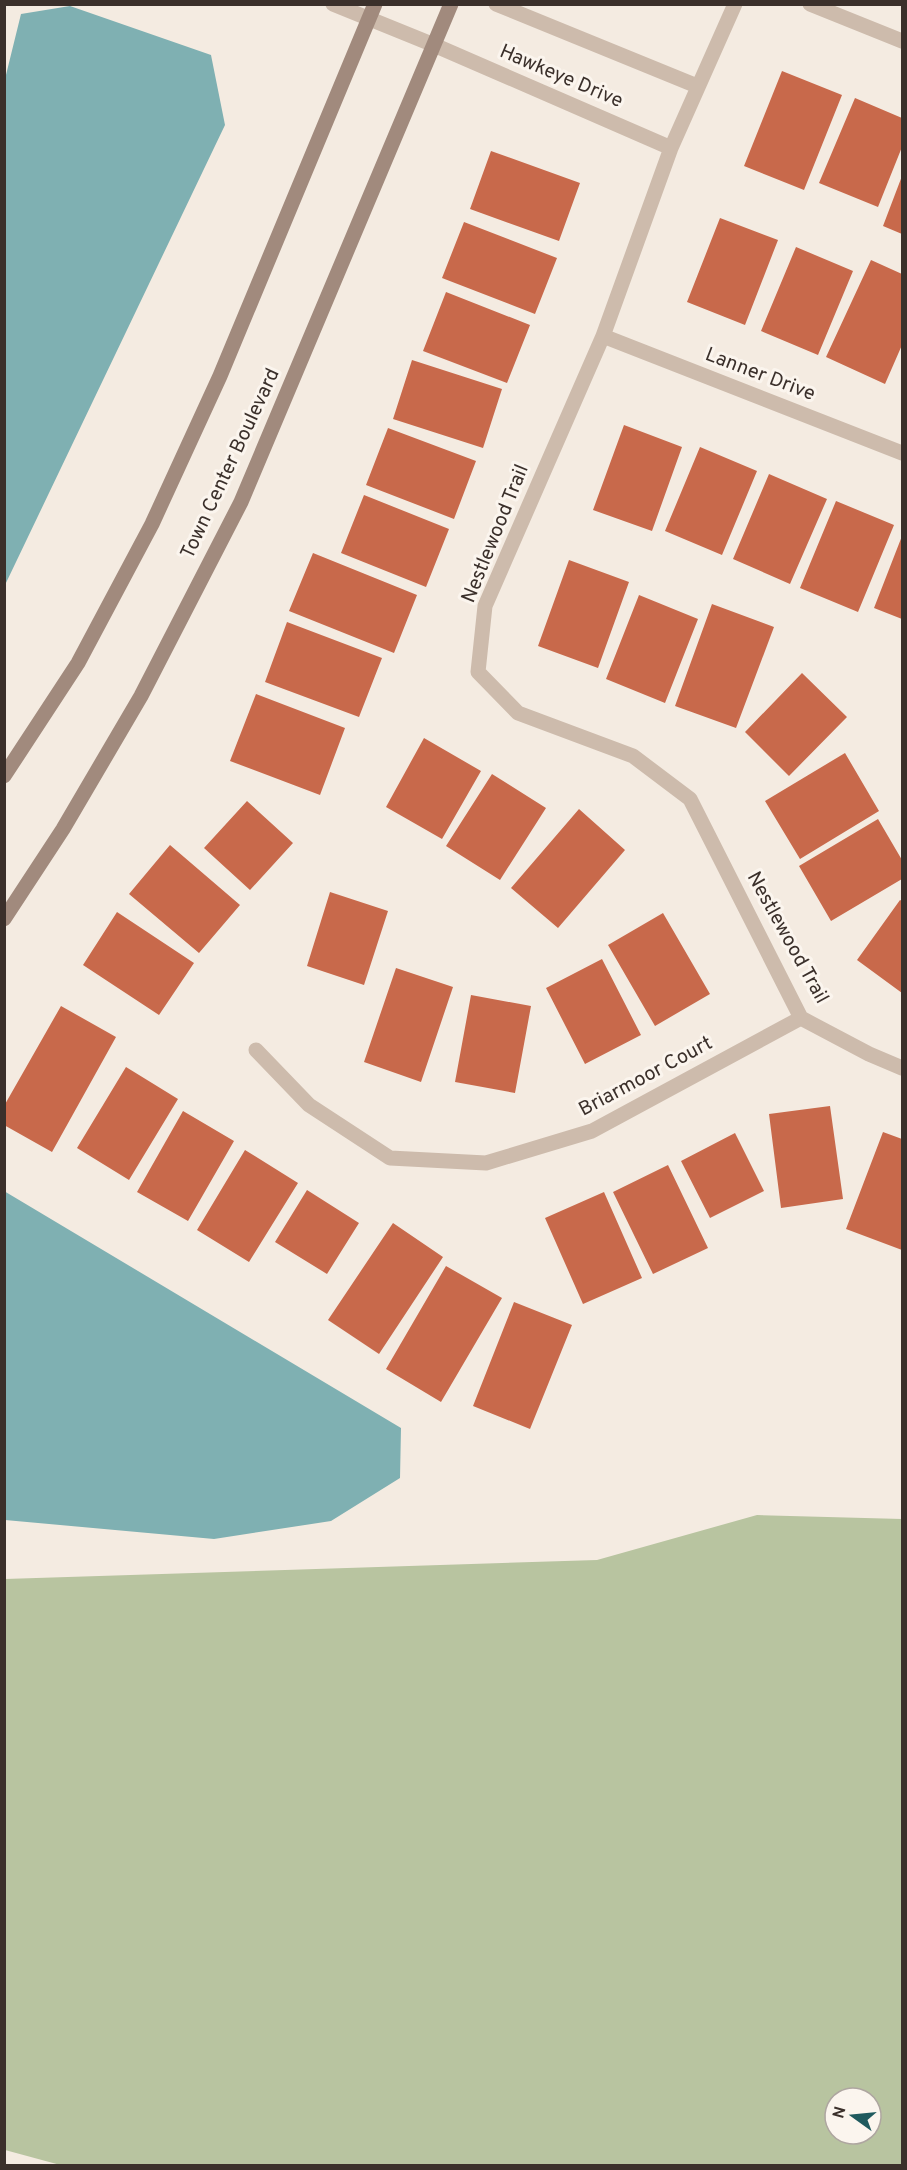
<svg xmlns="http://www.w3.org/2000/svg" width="907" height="2170" viewBox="0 0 907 2170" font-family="Overpass,sans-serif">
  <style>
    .green { fill: #b8c4a0; fill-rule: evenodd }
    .water { fill: #7fb0b2 }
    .building { fill: #c8694b }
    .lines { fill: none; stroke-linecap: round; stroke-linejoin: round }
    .minor { stroke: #cdbbac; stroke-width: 15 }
    .tertiary { stroke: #cdbbac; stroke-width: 15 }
    .secondary { stroke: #a18a7d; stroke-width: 15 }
    .labels { text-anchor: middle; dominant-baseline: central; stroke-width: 6; stroke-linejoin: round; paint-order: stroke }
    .street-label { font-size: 20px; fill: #3b302b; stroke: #fbf5ee }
  </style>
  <rect width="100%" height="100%" fill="#f4ebe1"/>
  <!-- green -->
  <path class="green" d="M757,1515L902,1519V2165L64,2166L5,2150V1579L597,1560ZM835,2098H871V2134H835Z"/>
  <!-- water -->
  <path class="water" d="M70,6L211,55L225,125L5,585V79L21,14Z
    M4,1191L401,1428L400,1478L331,1521L214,1539L5,1520Z"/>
  <!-- building -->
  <path class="building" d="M782,71L842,95L804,190L744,166Z
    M855,98L902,118V147L878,207L819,183Z
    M491,151L580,183L559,241L470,209Z
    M902,176V234L883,226Z
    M720,218L778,240L745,325L687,302Z
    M464,222L557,258L535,314L442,278Z
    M796,247L853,271L818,355L761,331Z
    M871,260L902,274V345L885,384L826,357Z
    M446,292L530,325L507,383L423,351Z
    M412,360L502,389L483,448L393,419Z
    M624,425L682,447L652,531L593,510Z
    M388,428L476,461L454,519L366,485Z
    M700,447L757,471L722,555L665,531Z
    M769,474L827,499L790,584L733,559Z
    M364,495L449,529L426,587L341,553Z
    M836,501L894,525L858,612L800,588Z
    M902,536V619L874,608Z
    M313,553L417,595L394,653L289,611Z
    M569,560L629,582L598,668L538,646Z
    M639,595L698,619L665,703L606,679Z
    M712,604L774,627L736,728L675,706Z
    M287,622L382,658L359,717L265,682Z
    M802,673L847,717L789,776L745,732Z
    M256,694L345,728L320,795L230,761Z
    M424,738L481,771L442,839L386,807Z
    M845,753L879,811L800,859L765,801Z
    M492,774L546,808L500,880L446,846Z
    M247,801L293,843L250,890L204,848Z
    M579,809L625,850L558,928L511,888Z
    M878,819L902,860V879L831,921L799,866Z
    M170,845L240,905L199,953L129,894Z
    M330,892L388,911L364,985L307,966Z
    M900,900L902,901V993L857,960Z
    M117,912L194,963L159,1015L83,965Z
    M663,913L710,994L655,1026L608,945Z
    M602,959L641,1035L585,1064L546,988Z
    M396,968L453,987L421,1082L364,1062Z
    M471,995L531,1006L515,1093L455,1082Z
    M61,1006L116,1037L52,1152L4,1125V1106Z
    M126,1067L178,1099L129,1180L77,1148Z
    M830,1106L843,1199L781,1208L769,1114Z
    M183,1111L234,1141L188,1221L137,1192Z
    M883,1132L902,1139V1250L846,1229Z
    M735,1133L764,1191L710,1218L681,1161Z
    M245,1150L298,1183L249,1262L197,1230Z
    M668,1165L708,1248L653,1274L613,1192Z
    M307,1190L359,1223L327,1274L275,1242Z
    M604,1192L642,1278L583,1304L545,1218Z
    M393,1223L443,1257L379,1354L328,1320Z
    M446,1266L502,1298L441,1402L386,1369Z
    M514,1302L572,1325L530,1429L473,1406Z"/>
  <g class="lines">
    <!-- minor -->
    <path class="minor" d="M496,4L697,86
      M735,4L671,148L603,336L485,606L478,672L518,713L633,756L690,799L801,1018L869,1054L902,1068
      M810,4L902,41
      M434,45L671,148
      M603,336L902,453
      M256,1050L309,1105L390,1158L486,1163L592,1131L801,1018"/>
    <!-- tertiary -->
    <path class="tertiary" d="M333,4L434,45"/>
    <!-- secondary -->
    <path class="secondary" d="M4,776L78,663L152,524L220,376L375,4
      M4,919L63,829L141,696L241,502L451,4"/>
  </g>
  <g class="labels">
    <!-- street labels -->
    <g class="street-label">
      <text transform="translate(561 77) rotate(23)">Hawkeye Drive</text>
      <text transform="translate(760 375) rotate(21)">Lanner Drive</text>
      <text transform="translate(231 464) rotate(-65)">Town Center Boulevard</text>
      <text transform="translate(496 534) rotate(-68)">Nestlewood Trail</text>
      <text transform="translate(787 938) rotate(61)">Nestlewood Trail</text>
      <text transform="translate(646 1077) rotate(-28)">Briarmoor Court</text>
    </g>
  </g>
  <!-- border -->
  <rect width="907" height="2170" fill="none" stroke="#3b302b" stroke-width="12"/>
  <!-- north arrow -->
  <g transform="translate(853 2116) rotate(285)"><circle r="28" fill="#fbf5ee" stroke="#aea6a0" stroke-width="1.5"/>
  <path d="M0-4.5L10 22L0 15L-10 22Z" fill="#1f5a5e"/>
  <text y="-9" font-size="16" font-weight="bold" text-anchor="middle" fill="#3b302b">N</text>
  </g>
</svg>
